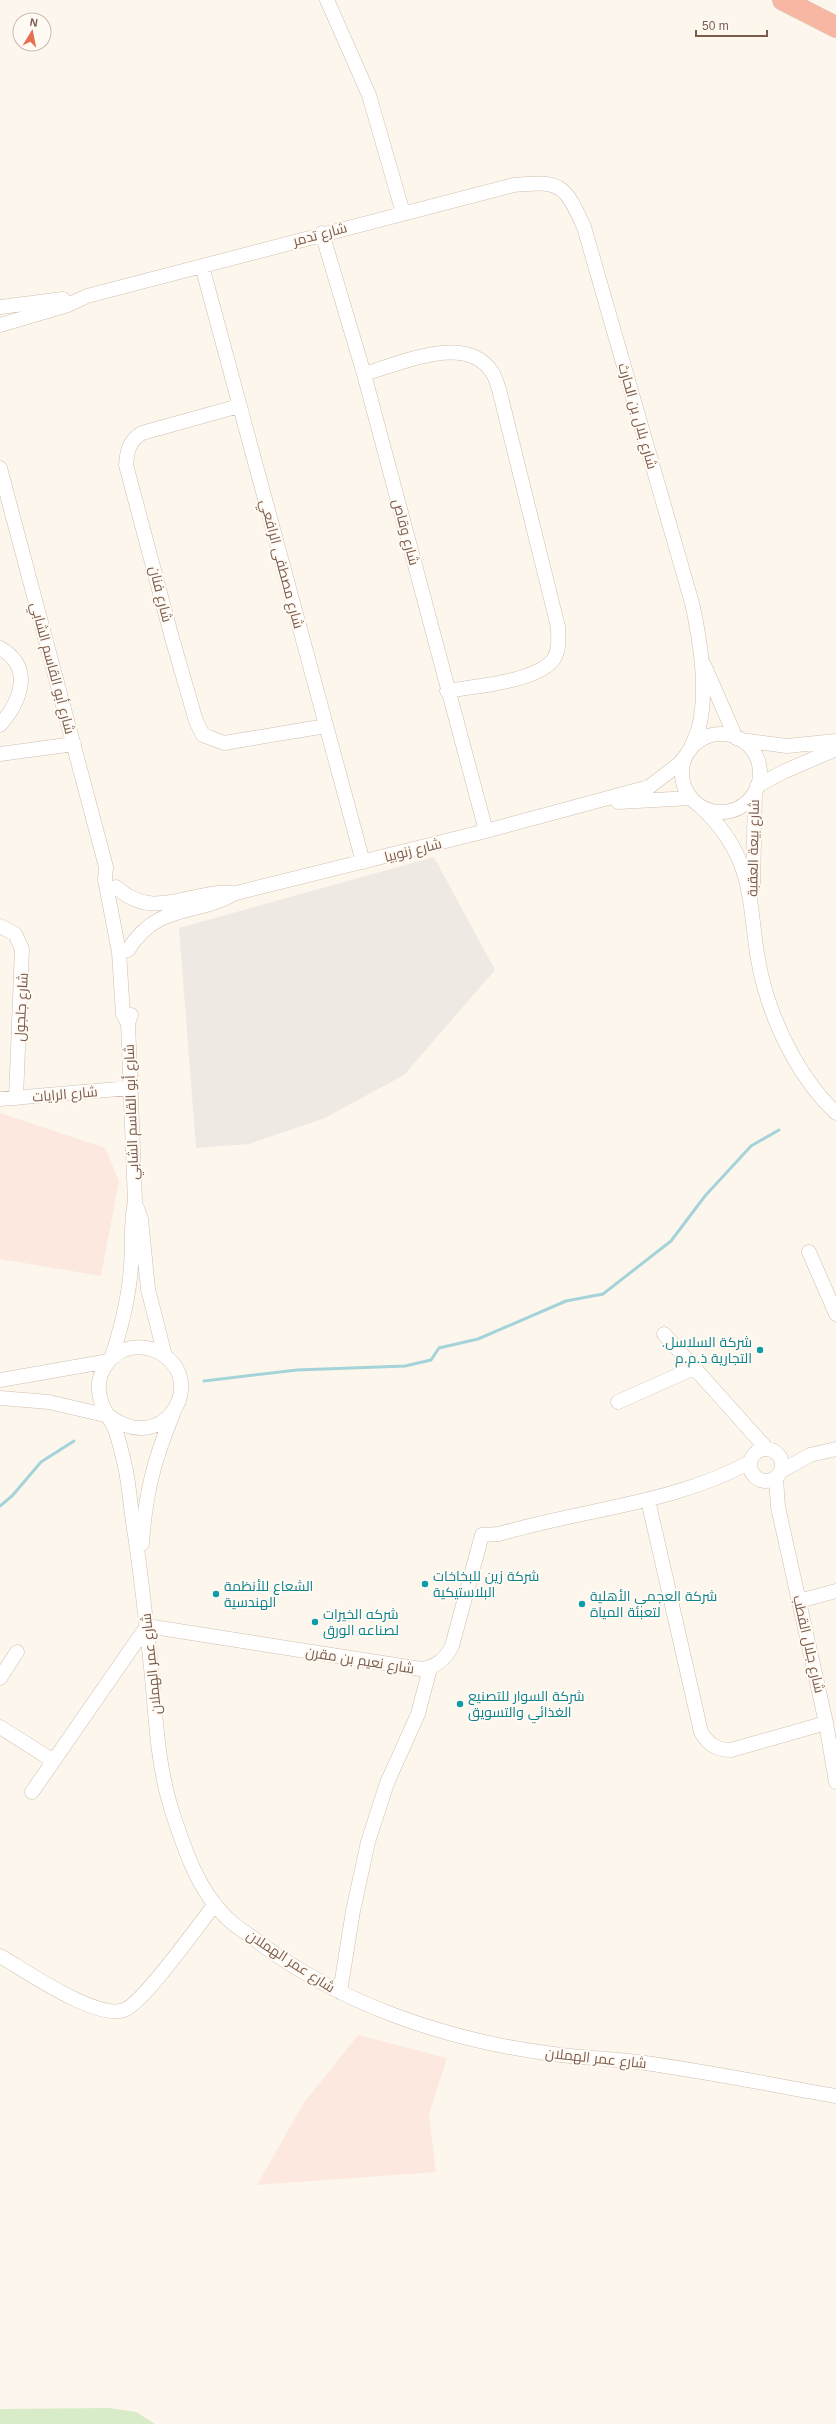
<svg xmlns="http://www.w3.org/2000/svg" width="836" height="2424" viewBox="0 0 836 2424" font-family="Arial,Cairo,sans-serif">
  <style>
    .commercial { fill: #fde8e0 }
    .industrial { fill: #efe9e4 }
    .green { fill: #d8ecc9 }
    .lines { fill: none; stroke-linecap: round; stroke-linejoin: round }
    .stream { stroke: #a5d3da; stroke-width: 3 }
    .minor-casing { stroke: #d1beb0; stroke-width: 15 }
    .highway-casing { stroke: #dad1cd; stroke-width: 22 }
    .minor { stroke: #fff; stroke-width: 14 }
    .highway { stroke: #f7b7a3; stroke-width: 21 }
    .culture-dot { fill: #0f9aa8; stroke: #fffaf3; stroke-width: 1.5 }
    .labels { text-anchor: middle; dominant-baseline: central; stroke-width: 4; stroke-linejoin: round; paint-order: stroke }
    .street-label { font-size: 14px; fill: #7a5c4d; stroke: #fffaf3 }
    .culture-label { font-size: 14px; fill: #0d838f; stroke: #fffaf3; text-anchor: start }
  </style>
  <rect width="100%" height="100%" fill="#fdf6ec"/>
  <!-- commercial -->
  <path class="commercial" d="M0,1113L105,1148L119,1181L101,1276L0,1259Z
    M358,2035L447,2058L429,2114L436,2172L257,2185L303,2104Z"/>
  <!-- industrial -->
  <path class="industrial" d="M434,857L495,970L404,1075L325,1118L249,1144L196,1148L179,928Z"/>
  <!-- green -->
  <path class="green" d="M109,2408L136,2412L155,2424H0V2409Z"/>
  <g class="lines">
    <!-- stream -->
    <path class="stream" d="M204,1381L297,1370L405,1366L431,1360L439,1348L478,1339L566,1301L603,1294L671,1241L705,1196L751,1146L779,1130
      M0,1506L12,1496L41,1462L74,1441"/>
    <!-- minor casing -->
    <g class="minor-casing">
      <path id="minor" d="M327,0L369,95L403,213
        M322,233L364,374L486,831
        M202,266L363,862
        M0,307L63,299
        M0,325L68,305L87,296L514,185C561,180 565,185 584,227L692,603C700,639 708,690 699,727C697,734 693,742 690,750
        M364,374C400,364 466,332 492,372C496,378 498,386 500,393L558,627C558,638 560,651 553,660C535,682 475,686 447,691
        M239,406L142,433C129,441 127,451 126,465L172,638L196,721L203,735L224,743L326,726
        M0,468L106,867L105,880L119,952L123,1014L128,1023
        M0,648C34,667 21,701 0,725
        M704,665L736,738
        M682 773a39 39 0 1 1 78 0a39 39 0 1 1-78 0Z
        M741,740L787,746L836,741
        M0,754L74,744
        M757,786L783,772L836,749
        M618,802L691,798
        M700,806C766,867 743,919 766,993C779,1036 803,1082 836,1113
        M116,887C154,922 189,890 232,893
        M753,887L755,792
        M0,926L15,934L22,949L16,1098
        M128,950C158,902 194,917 236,893L486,831L649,787L679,764L687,754
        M0,1099L130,1088
        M137,1208L141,1219L148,1289L165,1356
        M809,1252L836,1314
        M664,1334L767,1449
        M111,1359C121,1329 129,1298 131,1266C133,1245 130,1223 135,1202L128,1023L131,1015
        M0,1380L109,1361
        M0,1398L49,1402L109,1416
        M618,1402L694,1368
        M109,1416C162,1456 206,1386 165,1356C153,1347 137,1345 124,1350C106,1358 95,1378 100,1397C102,1409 110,1418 115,1429C120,1443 123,1457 126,1471C130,1492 131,1513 135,1535C142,1582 147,1629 152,1677C156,1721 158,1768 172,1811C184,1848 198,1891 227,1918C237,1928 250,1935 261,1944C341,2003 441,2038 539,2052C574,2058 610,2058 645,2063C709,2072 773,2085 836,2096
        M750 1465a16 16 0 1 1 32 0a16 16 0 1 1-32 0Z
        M781,1471L810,1455L836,1449
        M776,1478L778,1507L826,1723L836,1782
        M648,1500L701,1732C708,1744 716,1750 731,1750L826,1723
        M142,1544C145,1496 154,1459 173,1414
        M799,1601L836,1591
        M0,1678L17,1652
        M0,1727L52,1760
        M32,1792L147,1626L421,1669C436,1667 445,1660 452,1646L482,1535L499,1534C583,1509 673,1504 750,1462
        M0,1956C26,1971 96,2020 124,2010C143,2004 199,1924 215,1904
        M340,1992L353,1911L368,1842L387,1783L418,1714L430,1668"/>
    </g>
    <!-- highway casing -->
    <g class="highway-casing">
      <path id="highway" d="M783,0L836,27"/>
    </g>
    <!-- minor -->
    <use href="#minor" class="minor"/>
    <!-- highway -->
    <use href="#highway" class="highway"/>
  </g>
  <!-- markers -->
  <g class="culture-dot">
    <circle cx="760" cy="1350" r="4"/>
    <circle cx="425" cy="1584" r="4"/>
    <circle cx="216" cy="1594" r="4"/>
    <circle cx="582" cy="1604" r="4"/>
    <circle cx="315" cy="1622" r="4"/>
    <circle cx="460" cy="1704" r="4"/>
  </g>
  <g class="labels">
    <!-- street labels -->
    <g class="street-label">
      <text transform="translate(320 234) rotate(-15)">شارع تدمر</text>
      <text transform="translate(638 416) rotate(74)">شارع بلال بن الحارث</text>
      <text transform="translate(406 532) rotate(75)">شارع وقاص</text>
      <text transform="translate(282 564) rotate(75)">شارع مصطفى الرافعي</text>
      <text transform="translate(161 594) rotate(76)">شارع فنان</text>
      <text transform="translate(53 668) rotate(75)">شارع أبو القاسم الشابي</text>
      <text transform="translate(753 848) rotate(-89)">شارع بيعة العقبة</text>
      <text transform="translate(413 850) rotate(-14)">شارع زنوبيا</text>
      <text transform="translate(21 1007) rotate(-87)">شارع جلجول</text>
      <text transform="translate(65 1094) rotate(-5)">شارع الرايات</text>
      <text transform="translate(131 1112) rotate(-92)">شارع أبو القاسم الشابي</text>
      <text transform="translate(809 1644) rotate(77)">شارع جلال القطب</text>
      <text transform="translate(360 1660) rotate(9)">شارع نعيم بن مقرن</text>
      <text transform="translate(151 1664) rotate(-96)">شارع عمر الهملان</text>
      <text transform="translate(291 1961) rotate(33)">شارع عمر الهملان</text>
      <text transform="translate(596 2058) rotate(6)">شارع عمر الهملان</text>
    </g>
    <!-- culture labels -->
    <g class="culture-label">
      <text x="752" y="1342" text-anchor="end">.شركة السلاسل<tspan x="752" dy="16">التجارية ذ.م.م</tspan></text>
      <text x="433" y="1576">شركة زين للبخاخات<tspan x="433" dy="16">البلاستيكية</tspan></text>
      <text x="224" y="1586">الشعاع للأنظمة<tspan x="224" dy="16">الهندسية</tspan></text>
      <text x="590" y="1596">شركة العجمي الأهلية<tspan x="590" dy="16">لتعبئة المياة</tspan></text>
      <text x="323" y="1614">شركه الخيرات<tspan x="323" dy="16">لصناعه الورق</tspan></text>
      <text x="468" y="1696">شركة السوار للتصنيع<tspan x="468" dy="16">الغذائي والتسويق</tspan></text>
    </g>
  </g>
  <!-- north arrow -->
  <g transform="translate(32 32) rotate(10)"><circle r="19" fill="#fffaf3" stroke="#cabbb1"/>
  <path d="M0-3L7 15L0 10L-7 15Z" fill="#e76f51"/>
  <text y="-6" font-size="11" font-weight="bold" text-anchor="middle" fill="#7a5c4d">N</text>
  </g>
  <!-- scale -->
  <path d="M696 30v6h71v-6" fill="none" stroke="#7a5c4d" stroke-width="2"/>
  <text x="702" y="30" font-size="12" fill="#7a5c4d" stroke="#fffaf3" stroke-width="3" paint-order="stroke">50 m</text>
</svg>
